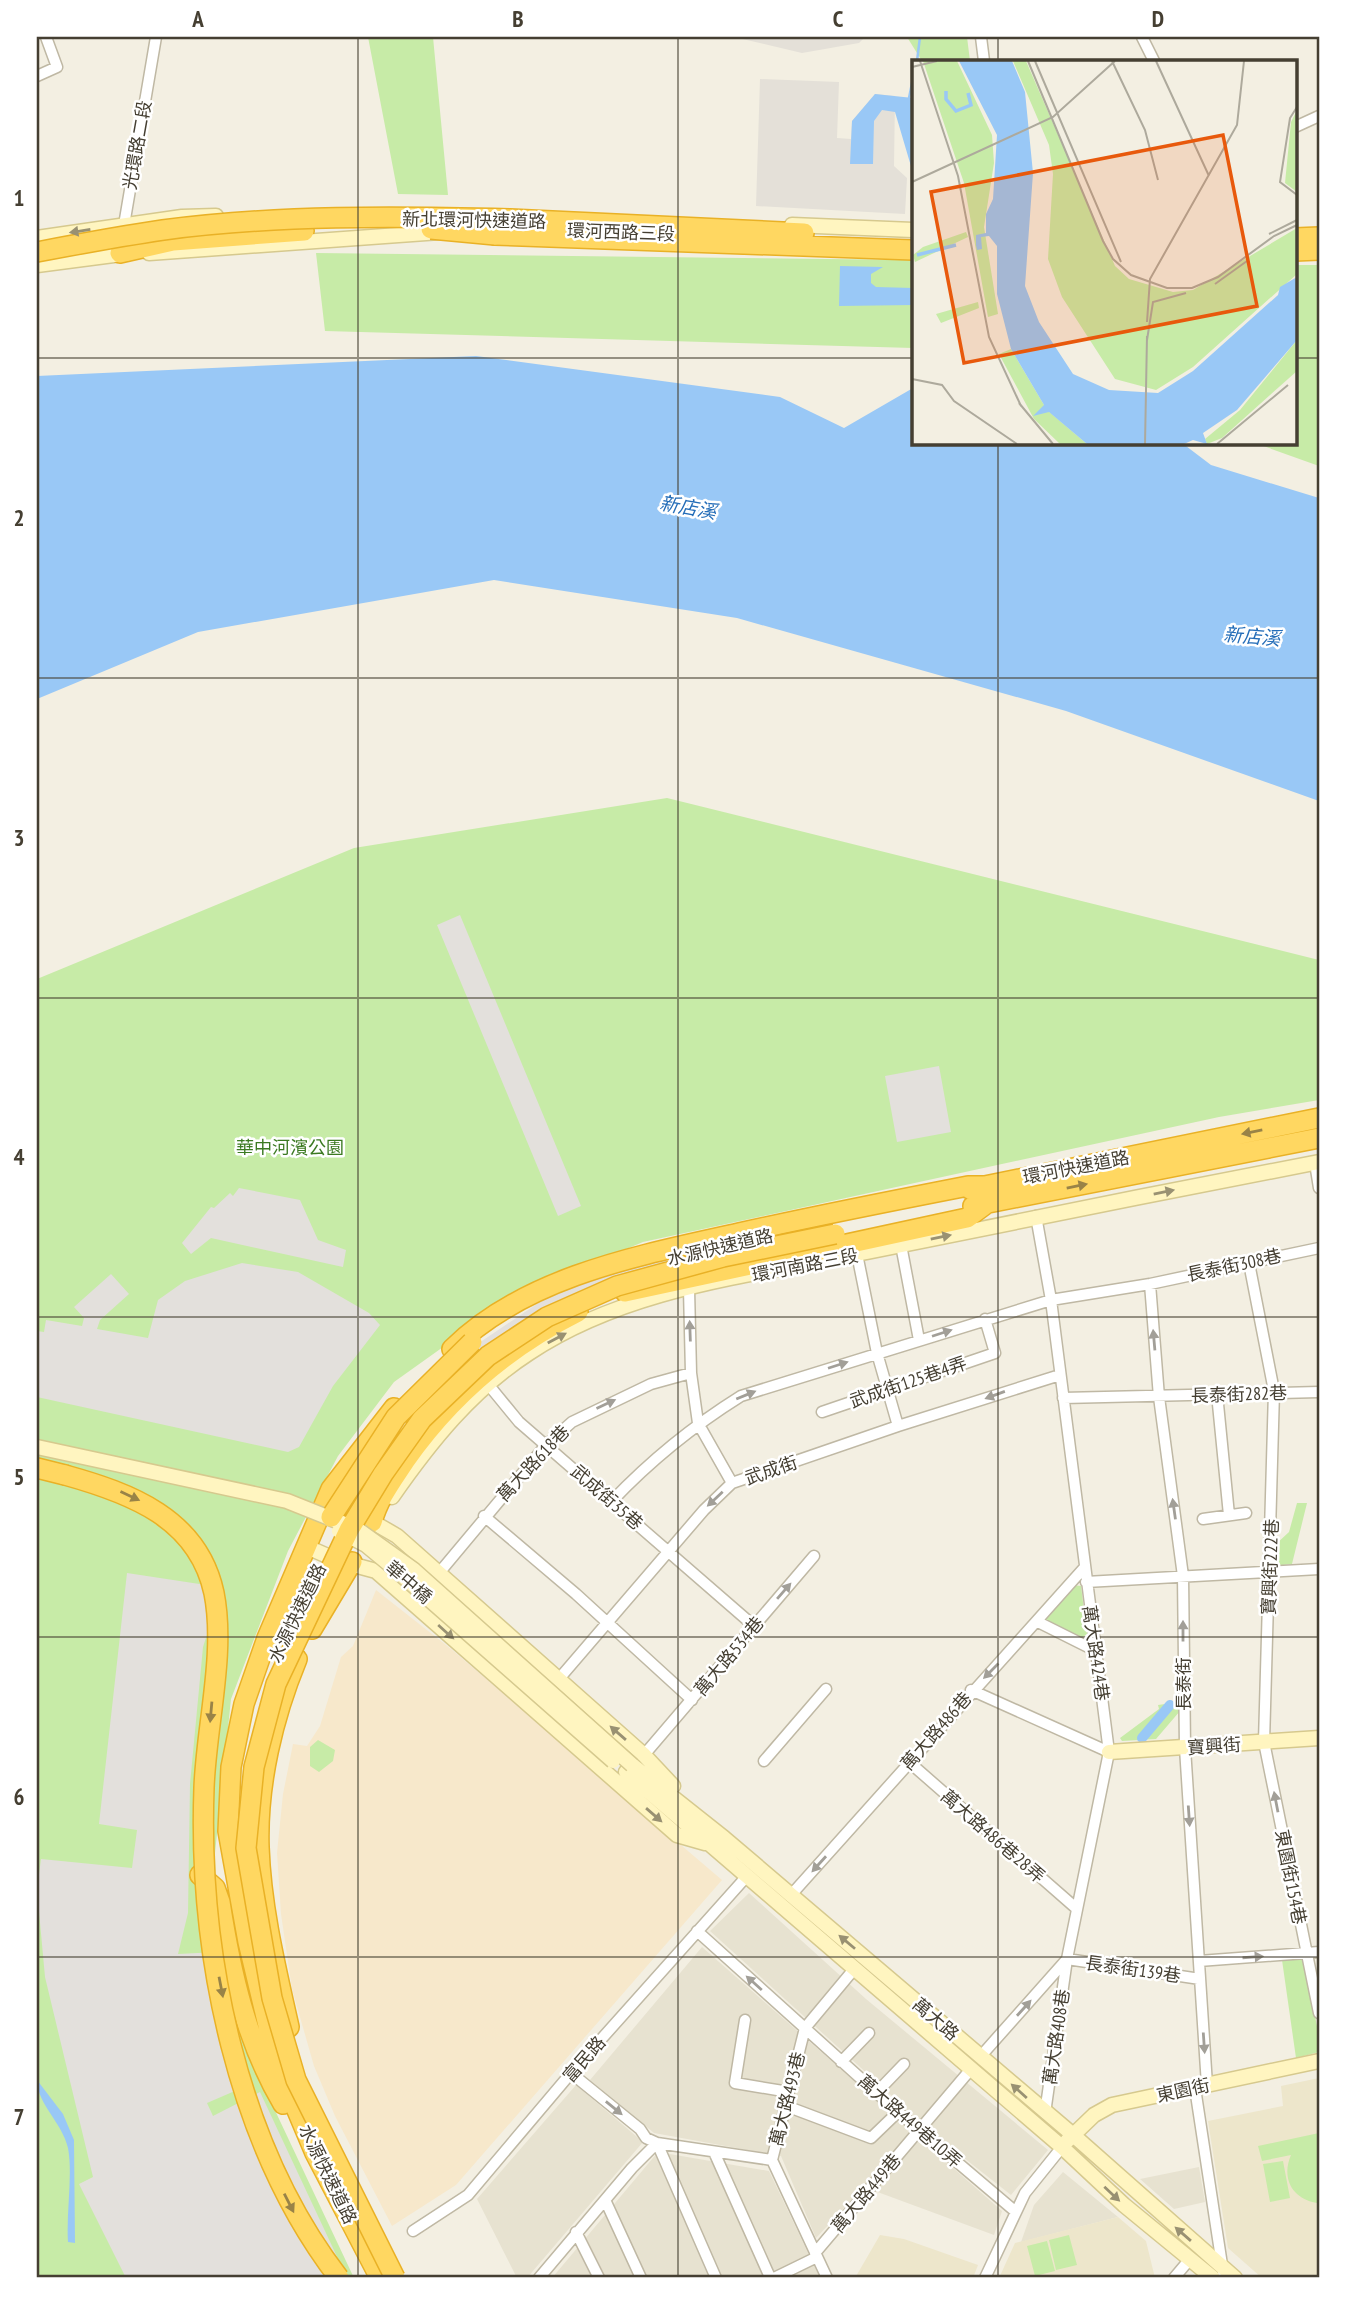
<svg xmlns="http://www.w3.org/2000/svg" width="1356" height="2315" viewBox="0 0 1356 2315" font-family="'PT Sans Narrow','Noto Sans TC',sans-serif">
  <style>
    .residential { fill: #e7e2d0 }
    .commercial { fill: #f7e8cb }
    .industrial { fill: #e4e0d8 }
    .education { fill: #ede6cb }
    .green { fill: #c7eba7 }
    .parking { fill: #e3e0dc }
    .water { fill: #99c8f6 }
    .lines { fill: none; stroke-linecap: round; stroke-linejoin: round }
    .stream { stroke: #99c8f6; stroke-width: 2.5 }
    .canal { stroke: #99c8f6; stroke-width: 10 }
    .street-casing { stroke: #bfb8a4; stroke-width: 13 }
    .secondary-casing { stroke: #d6c98e; stroke-width: 17 }
    .highway-casing { stroke: #e9b126; stroke-width: 22 }
    .street { stroke: #fff; stroke-width: 10 }
    .secondary { stroke: #fff5c0; stroke-width: 14 }
    .highway { stroke: #ffd761; stroke-width: 19 }
    .secondary-bridge-casing { stroke: #d6c98e; stroke-width: 17; stroke-linecap: butt }
    .highway-bridge-casing { stroke: #e9b126; stroke-width: 22; stroke-linecap: butt }
    .secondary-bridge { stroke: #fff5c0; stroke-width: 14 }
    .highway-bridge { stroke: #ffd761; stroke-width: 19 }
    .oneway { fill: #999172 }
    .oneway2 { fill: #998347 }
    .oneway3 { fill: #a29f98 }
    .grid { fill: none; stroke: #453f32; stroke-width: 2; stroke-opacity: 0.55 }
    .labels { text-anchor: middle; dominant-baseline: central; stroke-width: 5; stroke-linejoin: round; paint-order: stroke }
    .street-label { font-size: 18px; fill: #453f32; stroke: #fff }
    .park-label { font-size: 18px; fill: #3c7a22; stroke: #fff }
    .water-label { font-size: 19px; font-style: italic; fill: #246db8; stroke: #fff }
    .inset-river { fill: none; stroke: #99c8f6; stroke-width: 3.5 }
    .inset-road { fill: none; stroke: #ada99c; stroke-width: 2 }
    .view { fill: #e8590c; fill-opacity: 0.15; stroke: #e8590c; stroke-width: 3.5 }
    .inset-edge { fill: none; stroke: #453f32; stroke-width: 3.5 }
    .neatline { fill: none; stroke: #453f32; stroke-width: 2.5 }
    .grid-label { font-size: 23px; text-anchor: middle; font-weight: bold; fill: #453f32 }
  </style>
  <rect width="100%" height="100%" fill="#f3efe2"/>
  <!-- residential -->
  <path class="residential" d="M749,1893L866,1999L1048,2150L1011,2195L935,2135L710,1931Z
    M702,1947L1002,2211L994,2235L864,2187L816,2238L781,2156L654,2133L590,2080Z
    M576,2085L643,2142L527,2278H517L477,2199Z
    M658,2152L769,2171L820,2278H552Z
    M1199,2167L1205,2202L1174,2209L1140,2179Z
    M1063,2172L1118,2217L1021,2242L1034,2205Z"/>
  <!-- commercial -->
  <path class="commercial" d="M376,1590L451,1649L722,1880L456,2185L392,2226L335,2116L314,2066L292,1989L281,1914L277,1853L283,1794L293,1744L307,1746L320,1726L341,1657L353,1646Z"/>
  <!-- industrial -->
  <path class="industrial" d="M734,37H865L859,43L802,53Z
    M760,79L839,82L837,138L851,139L852,121L875,94L895,96L894,166L907,178L905,214L756,206Z"/>
  <!-- education -->
  <path class="education" d="M1319,2078V2278H1262L1228,2248L1208,2121L1283,2106L1281,2086Z
    M1118,2217L1146,2241L1155,2278H999L1015,2243Z
    M880,2235L904,2239L978,2265L973,2278H855Z"/>
  <!-- green -->
  <path class="green" d="M368,37H433L448,195L398,194Z
    M907,37H967L970,61H922Z
    M316,253L913,260V348L325,331Z
    M1295,265H1319V466L1255,443H1295Z
    M667,798L1319,960V1100L1219,1117L643,1242L516,1295L394,1382L338,1456L288,1551L231,1699L215,1853L216,1910L255,2068L354,2278H37V979L354,848Z
    M1297,1503H1307L1292,1564L1274,1566L1275,1545L1289,1532Z
    M1072,1585L1081,1586L1087,1634L1080,1639L1047,1624L1045,1616Z
    M1179,1702L1180,1711L1156,1739L1122,1741L1120,1738L1159,1709L1158,1705Z
    M318,1740L335,1750L333,1761L319,1772L310,1766V1747Z
    M1299,1958L1304,1962L1319,2036V2052L1296,2058L1282,1960Z
    M1319,2133V2203H1317C1292,2199 1281,2178 1291,2155L1262,2161L1258,2146Z
    M1283,2161L1290,2198L1270,2202L1263,2164Z
    M1069,2235L1077,2265L1056,2270L1049,2240Z
    M1047,2241L1055,2271L1035,2276L1027,2246Z"/>
  <!-- parking -->
  <path class="parking" d="M460,915L581,1206L558,1216L437,925Z
    M939,1066L951,1132L897,1142L885,1076Z
    M239,1188L300,1200L318,1240L346,1250L343,1267L211,1238L191,1254L182,1243L211,1207L214,1208L230,1193L233,1196Z
    M684,1251L688,1273L623,1288L488,1365L473,1347L556,1291Z
    M242,1263L298,1272L369,1313L380,1325L333,1386L299,1447L288,1452L37,1397V1331L44,1332L46,1320L82,1326L84,1318L74,1307L111,1274L129,1294L100,1320L97,1329L148,1338L158,1300L185,1281Z
    M127,1573L206,1585L211,1622L203,1647L190,1784L188,1913L178,1954L218,1952L251,2084L207,2103L213,2116L260,2092L347,2278H126L79,2184L93,2177L45,1977L37,1890L41,1859L132,1868L137,1830L99,1824Z"/>
  <!-- water -->
  <path class="water" d="M875,94L913,98V173L895,112L882,110L874,121L873,164H850L852,121Z
    M840,266L883,267L871,274V283L876,287L913,288V305L839,306Z
    M476,356L780,397L844,428L913,388V443H1182L1211,465L1319,498V801L1066,711L737,618L494,580L198,632L37,699V376Z
    M37,2080L63,2114L74,2140L75,2243L68,2242C66,2213 73,2175 68,2148C62,2122 37,2104 37,2080Z"/>
  <g class="lines">
    <!-- stream -->
    <path class="stream" d="M917,61L920,37
      M909,98L913,78"/>
    <!-- canal -->
    <path class="canal" d="M1142,1738L1170,1705"/>
    <!-- street casing -->
    <g class="street-casing">
      <path id="street" d="M981,37L984,61
        M1142,37L1154,61
        M37,76L57,67L46,37
        M1295,127L1319,116
        M123,231L156,37
        M1315,1163L1319,1188
        M1036,1216L1051,1300L1109,1752L1067,1959L1045,2113
        M901,1245L919,1340
        M857,1254L877,1353L898,1426
        M1249,1263L1274,1391L1264,1742L1319,2013
        M1150,1284L1159,1397L1183,1576L1185,1748L1207,2085
        M689,1289L691,1373L698,1423L732,1483
        M487,1383L519,1422L754,1626
        M1217,1394L1229,1515
        M1063,1398L1319,1392
        M822,1412L995,1353L985,1319
        M612,1501C651,1460 693,1426 741,1396L1051,1300L1150,1284L1319,1248
        M484,1516L576,1594L692,1700
        M1203,1519L1246,1513
        M439,1573L546,1445L572,1422L651,1384L691,1373
        M1086,1582L1319,1569
        M1038,1622L1096,1651
        M558,1680L704,1510L732,1483L898,1426L1060,1375
        M971,1690L1109,1752
        M644,1755L814,1556
        M764,1761L826,1689
        M909,1762L1077,1909
        M791,1895L1084,1568
        M697,1931L898,2112L1016,2212
        M1067,1959L1200,1979
        M1199,1961L1319,1952
        M745,2020L735,2083L789,2092
        M980,2057L1067,1959
        M841,2062L869,2033
        M571,2073L640,2129L646,2138L657,2143L772,2160
        M1195,2088L1224,2278
        M877,2092L904,2064
        M786,2106L871,2138L898,2112
        M657,2143L716,2278
        M714,2152L769,2275
        M606,2202L641,2278
        M413,2231L468,2195L571,2073L747,1876
        M576,2232L599,2278
        M815,2253L971,2069
        M539,2278L632,2168L657,2143
        M774,2278L817,2257
        M827,2278L772,2160L805,2028L855,1968
        M985,2278L1025,2193L1062,2147
        M1174,2278L1190,2259"/>
    </g>
    <!-- secondary casing -->
    <g class="secondary-casing">
      <path id="secondary" d="M792,225L913,230
        M37,238L182,217L216,216
        M149,253L440,232
        M37,265L129,253
        M336,1492L350,1501L364,1517L397,1536L644,1755L673,1786
        M392,1497C431,1441 472,1390 529,1353C628,1287 754,1275 867,1252C1018,1221 1168,1191 1319,1162
        M307,1547L339,1561L376,1571L677,1835L705,1843
        M1109,1752L1319,1738
        M632,1765L724,1838L1072,2134L1235,2278
        M626,1772L1062,2147L1124,2205L1213,2278
        M1067,2141L1094,2115L1112,2105L1319,2061"/>
    </g>
    <!-- highway casing -->
    <g class="highway-casing">
      <path id="highway" d="M510,219L804,233
        M495,235L913,250
        M1295,238L1319,237
        M1295,251L1319,250
        M120,253L173,241L304,231
        M970,1189L1319,1118
        M973,1206L1319,1138
        M625,1292L967,1218L986,1204
        M452,1349C526,1276 641,1255 739,1233C815,1216 891,1201 968,1186H983
        M37,1468L65,1475
        M372,1522C378,1499 392,1481 405,1461C450,1397 508,1347 578,1312
        M312,1629L352,1562
        M200,1875L215,1888L220,1902C231,1973 246,2041 283,2104
        M289,2027C276,1969 261,1907 259,1847C257,1784 273,1717 297,1659
        M380,2278L315,2153L277,2063L248,1942L228,1831L231,1767L244,1704L267,1638L331,1489L394,1408"/>
    </g>
    <!-- street -->
    <use href="#street" class="street"/>
    <!-- secondary -->
    <use href="#secondary" class="secondary"/>
    <!-- highway -->
    <use href="#highway" class="highway"/>
    <!-- secondary-bridge casing -->
    <g class="secondary-bridge-casing">
      <path id="secondary-bridge" d="M37,1447L287,1501L357,1529L414,1570L632,1765
        M339,1531L366,1545L389,1564L613,1761"/>
    </g>
    <!-- highway-bridge casing -->
    <g class="highway-bridge-casing">
      <path id="highway-bridge" d="M431,229L495,235
        M37,252C79,244 121,236 163,230C277,215 395,216 510,219
        M65,1475C130,1493 198,1518 214,1593C226,1653 206,1727 204,1788C198,1953 237,2146 339,2278
        M331,1517L396,1417L472,1342
        M395,2278L296,2080L272,1998L246,1848L254,1767L276,1684L349,1530L383,1474L422,1419L488,1356L547,1317L617,1286L723,1257L835,1234"/>
    </g>
    <!-- secondary-bridge -->
    <use href="#secondary-bridge" class="secondary-bridge"/>
    <!-- highway-bridge -->
    <use href="#highway-bridge" class="highway-bridge"/>
  </g>
  <!-- one-way arrows -->
  <defs><path id="oneway-solid" d="M-6-.8H1V-3.2L6.5 0L1 3.2V.8H-6Z" transform="scale(1.75)"/></defs>
  <g class="oneway">
    <use href="#oneway-solid" transform="translate(80 231) rotate(171)"/>
    <use href="#oneway-solid" transform="translate(1164 1192) rotate(-11)"/>
    <use href="#oneway-solid" transform="translate(941 1237) rotate(-12)"/>
    <use href="#oneway-solid" transform="translate(557 1338) rotate(-28)"/>
    <use href="#oneway-solid" transform="translate(446 1632) rotate(42)"/>
    <use href="#oneway-solid" transform="translate(618 1733) rotate(-139)"/>
    <use href="#oneway-solid" transform="translate(654 1815) rotate(41)"/>
    <use href="#oneway-solid" transform="translate(847 1942) rotate(-140)"/>
    <use href="#oneway-solid" transform="translate(1019 2091) rotate(-138)"/>
    <use href="#oneway-solid" transform="translate(1112 2194) rotate(43)"/>
    <use href="#oneway-solid" transform="translate(1183 2234) rotate(-139)"/>
  </g>
  <g class="oneway2">
    <use href="#oneway-solid" transform="translate(1252 1132) rotate(169)"/>
    <use href="#oneway-solid" transform="translate(1077 1186) rotate(-11)"/>
    <use href="#oneway-solid" transform="translate(130 1496) rotate(25)"/>
    <use href="#oneway-solid" transform="translate(211 1712) rotate(95)"/>
    <use href="#oneway-solid" transform="translate(221 1987) rotate(79)"/>
    <use href="#oneway-solid" transform="translate(289 2203) rotate(63)"/>
  </g>
  <g class="oneway3">
    <use href="#oneway-solid" transform="translate(690 1331) rotate(-92)"/>
    <use href="#oneway-solid" transform="translate(942 1333) rotate(-18)"/>
    <use href="#oneway-solid" transform="translate(1154 1340) rotate(-95)"/>
    <use href="#oneway-solid" transform="translate(838 1365) rotate(-18)"/>
    <use href="#oneway-solid" transform="translate(746 1395) rotate(-22)"/>
    <use href="#oneway-solid" transform="translate(995 1395) rotate(160)"/>
    <use href="#oneway-solid" transform="translate(606 1404) rotate(-25)"/>
    <use href="#oneway-solid" transform="translate(715 1499) rotate(137)"/>
    <use href="#oneway-solid" transform="translate(1174 1509) rotate(-98)"/>
    <use href="#oneway-solid" transform="translate(784 1591) rotate(-49)"/>
    <use href="#oneway-solid" transform="translate(1183 1631) rotate(-90)"/>
    <use href="#oneway-solid" transform="translate(991 1671) rotate(135)"/>
    <use href="#oneway-solid" transform="translate(1276 1802) rotate(-101)"/>
    <use href="#oneway-solid" transform="translate(1189 1816) rotate(86)"/>
    <use href="#oneway-solid" transform="translate(819 1864) rotate(132)"/>
    <use href="#oneway-solid" transform="translate(1253 1957) rotate(-4)"/>
    <use href="#oneway-solid" transform="translate(754 1983) rotate(-138)"/>
    <use href="#oneway-solid" transform="translate(1024 2008) rotate(-48)"/>
    <use href="#oneway-solid" transform="translate(1204 2043) rotate(86)"/>
    <use href="#oneway-solid" transform="translate(614 2108) rotate(39)"/>
  </g>
  <!-- grid -->
  <path class="grid" d="M358,37V2278M678,37V2278M998,37V61M37,358H913M1295,358H1319M998,443V2278M37,678H1319M37,998H1319M37,1317H1319M37,1637H1319M37,1957H1319"/>
  <g class="labels">
    <!-- street labels -->
    <g class="street-label">
      <text transform="translate(137 145) rotate(-80)">光環路二段</text>
      <text transform="translate(474 220) rotate(1)">新北環河快速道路</text>
      <text transform="translate(621 232) rotate(2)">環河西路三段</text>
      <text transform="translate(1076 1167) rotate(-11)">環河快速道路</text>
      <text transform="translate(720 1247) rotate(-13)">水源快速道路</text>
      <text transform="translate(805 1265) rotate(-11)">環河南路三段</text>
      <text transform="translate(1234 1265) rotate(-12)">長泰街308巷</text>
      <text transform="translate(908 1382) rotate(-19)">武成街125巷4弄</text>
      <text transform="translate(1239 1394) rotate(-2)">長泰街282巷</text>
      <text transform="translate(533 1463) rotate(-47)">萬大路618巷</text>
      <text transform="translate(771 1470) rotate(-19)">武成街</text>
      <text transform="translate(607 1497) rotate(41)">武成街35巷</text>
      <text transform="translate(1270 1567) rotate(-88)">寶興街222巷</text>
      <text transform="translate(409 1582) rotate(41)">華中橋</text>
      <text transform="translate(297 1613) rotate(-64)">水源快速道路</text>
      <text transform="translate(1096 1653) rotate(82)">萬大路424巷</text>
      <text transform="translate(729 1656) rotate(-50)">萬大路534巷</text>
      <text transform="translate(1183 1684) rotate(-90)">長泰街</text>
      <text transform="translate(936 1731) rotate(-49)">萬大路486巷</text>
      <text transform="translate(1214 1746) rotate(-4)">寶興街</text>
      <text transform="translate(993 1836) rotate(41)">萬大路486巷28弄</text>
      <text transform="translate(1291 1877) rotate(79)">東園街154巷</text>
      <text transform="translate(1133 1969) rotate(8)">長泰街139巷</text>
      <text transform="translate(936 2019) rotate(41)">萬大路</text>
      <text transform="translate(1056 2037) rotate(-82)">萬大路408巷</text>
      <text transform="translate(584 2059) rotate(-49)">富民路</text>
      <text transform="translate(1183 2090) rotate(-12)">東園街</text>
      <text transform="translate(787 2099) rotate(-76)">萬大路493巷</text>
      <text transform="translate(910 2121) rotate(41)">萬大路449巷10弄</text>
      <text transform="translate(328 2174) rotate(64)">水源快速道路</text>
      <text transform="translate(866 2193) rotate(-50)">萬大路449巷</text>
    </g>
    <!-- park labels -->
    <g class="park-label">
      <text x="290" y="1147">華中河濱公園</text>
    </g>
    <!-- water labels -->
    <g class="water-label">
      <text transform="translate(688 507) rotate(10)">新店溪</text>
      <text transform="translate(1252 636) rotate(5)">新店溪</text>
    </g>
  </g>
  <!-- overview -->
  <g transform="translate(912 60)">
    <rect width="385" height="385" fill="#f3efe2"/>
    <path d="M11,1H45L80,75L82,103L72,167L86,254L76,257L52,123ZM101,1H114L203,206L217,219L261,232L281,230L385,168V214L281,307L244,330L203,319L150,237L136,199L141,114L137,85ZM385,50V132L373,123L379,62ZM54,172L56,177L3,202L1,195L11,187ZM66,242L67,248L29,263L24,254ZM385,280V311L310,378L295,384L293,379L328,350ZM99,289L135,350L175,384H148L122,359L87,294Z" fill="#c7eba7"/>
    <path d="M47,1H100L113,32L121,113L113,226L127,262L161,314L197,330L246,333L281,311L366,235L368,227L385,217V280L325,350L291,373L295,384L281,380L272,384H175L137,352L121,356L132,345L99,289L85,234V186L77,176L69,177L70,189L65,190L64,185V175L74,173V154L81,139L85,75Z" fill="#99c8f6"/>
    <path class="inset-river" d="M34,31V39L44,51L59,45L56,33M5,195L44,185"/>
    <path class="inset-road" d="M8,1L46,116L77,277L109,346M116,1L191,181L201,199L219,215L255,228H280L306,217L362,176L385,165M123,1L209,202M200,1L233,70L246,120M244,1L297,116M0,7L25,1M385,47L378,58L368,122L385,135M0,122L141,57L203,1M357,174L385,160M303,224L335,201M235,262L238,219L325,65L332,1M235,280L241,242L274,233M0,319L30,325L42,341L105,384M107,343L141,384M233,384L235,276M305,384L376,325"/>
    <path class="view" d="M311,75L345,246L52,303L19,132Z"/>
    <rect width="385" height="385" class="inset-edge"/>
  </g>
  <!-- border -->
  <rect width="1356" height="2315" fill="none" stroke="#ffffff" stroke-width="77"/>
  <rect x="38" y="38" width="1280" height="2238" class="neatline"/>
  <g class="grid-label">
    <text x="198" y="27">A</text>
    <text x="518" y="27">B</text>
    <text x="838" y="27">C</text>
    <text x="1158" y="27">D</text>
    <text x="19" y="206">1</text>
    <text x="19" y="526">2</text>
    <text x="19" y="846">3</text>
    <text x="19" y="1165">4</text>
    <text x="19" y="1485">5</text>
    <text x="19" y="1805">6</text>
    <text x="19" y="2125">7</text>
  </g>
</svg>
